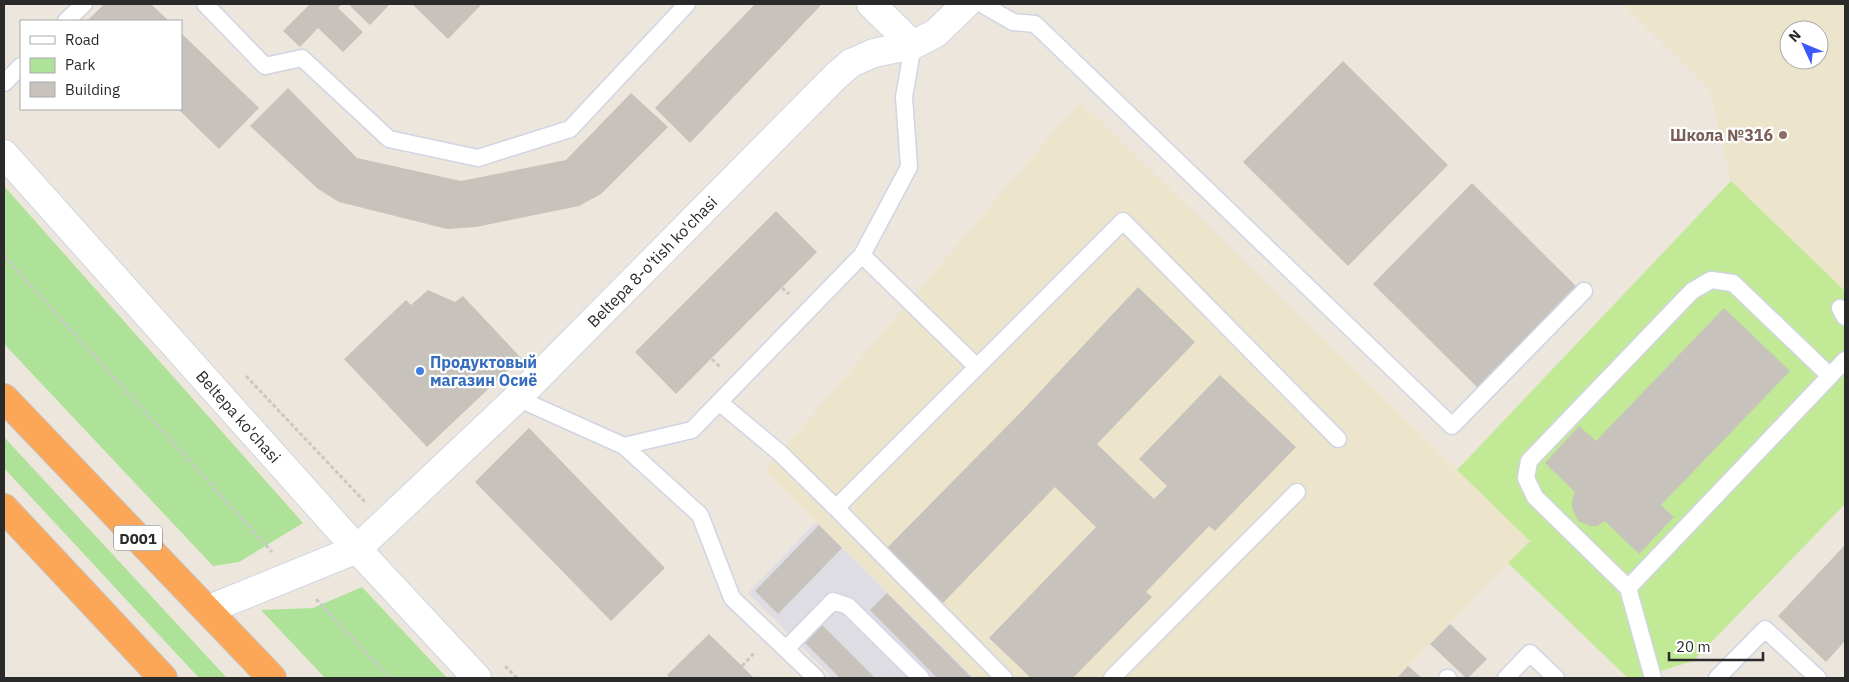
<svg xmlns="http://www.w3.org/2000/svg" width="1849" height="682" viewBox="0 0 1849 682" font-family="'IBM Plex Sans',sans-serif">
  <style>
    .industrial { fill: #dfdde4 }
    .education { fill: #ede4cc; fill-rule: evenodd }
    .green { fill: #afe299 }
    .pitch { fill: #c2e995 }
    .building { fill: #c7c3bc }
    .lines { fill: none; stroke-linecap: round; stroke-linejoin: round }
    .lane-casing { stroke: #d1d4e3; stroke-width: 19 }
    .street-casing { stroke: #d1d4e3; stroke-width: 30 }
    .secondary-casing { stroke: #d1d4e3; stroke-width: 30 }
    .highway-casing { stroke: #c8c8c8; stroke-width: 30 }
    .path { stroke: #c8c8c8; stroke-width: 3; stroke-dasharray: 4 2.5; stroke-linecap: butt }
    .lane { stroke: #fff; stroke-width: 16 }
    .street { stroke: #fff; stroke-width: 28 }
    .secondary { stroke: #fff; stroke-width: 28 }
    .highway { stroke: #fca657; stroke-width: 28 }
    .education-dot { fill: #8d6e63; stroke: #fff; stroke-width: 2 }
    .shop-dot { fill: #3f7fe0; stroke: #fff; stroke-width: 2 }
    .labels { text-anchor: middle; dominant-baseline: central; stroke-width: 4.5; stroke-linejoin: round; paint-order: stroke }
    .shield { fill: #fff; stroke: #6a6a6a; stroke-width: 1 }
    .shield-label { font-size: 15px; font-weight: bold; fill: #2a2a2a }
    .education-label { font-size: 16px; font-weight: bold; fill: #785e54; stroke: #fff; text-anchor: end }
    .street-label { font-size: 16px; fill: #2a2a2a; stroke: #fff }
    .shop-label { font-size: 16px; font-weight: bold; fill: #366cbe; stroke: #fff; text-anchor: start }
  </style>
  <rect width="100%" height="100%" fill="#ece6dc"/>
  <!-- industrial -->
  <path class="industrial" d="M816,522L974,678H833L748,593Z"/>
  <!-- education -->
  <path class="education" d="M1623,4H1845V291L1731,181L1710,90ZM1789,30H1819V60H1789Z
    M1080,101L1530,541L1397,678H974L765,471Z"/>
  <!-- green -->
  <path class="green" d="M4,186L303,523L239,562L213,566L7,347L4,343Z
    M4,437L227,678H199L4,468Z
    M362,587L447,678H325L261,610L313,608Z"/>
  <!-- pitch -->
  <path class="pitch" d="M1731,181L1845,291V504L1693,661L1638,678H1628L1508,563L1530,541L1457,470Z"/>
  <!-- building -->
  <path class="building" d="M104,4H151L169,21H87Z
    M310,4H342L338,8L363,32L343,52L318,28L300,47L283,31Z
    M352,4H390L370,25L350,6Z
    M412,4H482L448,39Z
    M755,4H822L690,143L655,108Z
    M181,33L259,108L219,149L178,109H181Z
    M1343,61L1448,165L1348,266L1243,162Z
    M288,88L357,158L461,181L566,160L631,93L668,127L601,194L579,206L476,227L447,229L339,202L318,189L250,126Z
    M1472,183L1577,287L1478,388L1373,284Z
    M776,211L817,252L676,394L635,352Z
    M1138,287L1195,342L1097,444L1154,499L1167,486L1139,459L1220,375L1296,447L1215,531L1209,526L1146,592L1152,597L1073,678H1031L989,638L1096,527L1055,487L942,604L886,549L1021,412Z
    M428,290L455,302L463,296L521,358L427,447L344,359L406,300L411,305Z
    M1724,308L1790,371L1661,505L1674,517L1639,554L1605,521L1597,526H1591L1578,521L1572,508V500L1575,492L1545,463L1579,426L1596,441Z
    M529,428L665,568L611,621L475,482Z
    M819,525L842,548L778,614L755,591Z
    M1845,545V641L1826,662L1778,616Z
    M887,593L972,678H937L870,610Z
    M1450,624L1487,659L1468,678H1466L1430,644Z
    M822,625L875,678H840L804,642Z
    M709,634L742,666L754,678H670L667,675Z
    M1408,666L1422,678H1397Z"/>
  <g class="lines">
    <!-- lane casing -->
    <g class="lane-casing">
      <path id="lane" d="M205,4L265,66L302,58L389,139L478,158L570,129L687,4
        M982,4L1013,22L1035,24L1452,426L1584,291
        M66,21L84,4
        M4,83L21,66
        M862,255L977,367
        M1840,308L1845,317
        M1830,376L1845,360
        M517,398L624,446L700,515L732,598L816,678
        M719,402L780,453L836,508L1123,221L1338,439
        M624,446L692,430L862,255L909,167L904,97L913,45
        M836,508L1004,678
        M1628,588L1830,376L1733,283L1711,280L1692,291L1529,461L1526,478L1535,497L1628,588L1653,678
        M786,649L833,601L848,606L921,678
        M1112,678L1297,492
        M1447,678H1448
        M1506,678L1530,653L1556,678
        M1717,678L1765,629L1818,678"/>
    </g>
    <!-- street casing -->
    <g class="street-casing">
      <g id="street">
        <path d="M871,4L913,45"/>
        <path id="s1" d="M357,549L517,398L836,76L851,63L874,53L913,45L936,33L966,4"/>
      </g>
    </g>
    <!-- secondary casing -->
    <g class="secondary-casing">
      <g id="secondary">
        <path id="s2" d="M4,154L357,549L477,678"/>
        <path d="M207,610L357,549"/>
      </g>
    </g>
    <!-- highway casing -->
    <g class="highway-casing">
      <path id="highway" d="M4,398L272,678
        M4,508L163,678"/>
    </g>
    <!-- path -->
    <path class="path" d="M4,256L272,552
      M782,288L789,294
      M712,359L720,367
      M246,376L365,502
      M316,599L390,678
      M505,666L517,678
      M742,666L755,652"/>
    <!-- lane -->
    <use href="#lane" class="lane"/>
    <!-- street -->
    <use href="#street" class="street"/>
    <!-- secondary -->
    <use href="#secondary" class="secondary"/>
    <!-- highway -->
    <use href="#highway" class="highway"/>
  </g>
  <!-- markers -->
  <circle class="education-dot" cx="1783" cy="135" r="5"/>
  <circle class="shop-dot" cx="420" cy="371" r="5"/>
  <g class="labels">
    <!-- shield labels -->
    <rect class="shield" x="114" y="525.5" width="48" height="25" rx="4"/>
    <g class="shield-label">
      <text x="138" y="538">D001</text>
    </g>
    <!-- education labels -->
    <g class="education-label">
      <text x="1773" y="135">Школа №316</text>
    </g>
    <!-- street labels -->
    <g class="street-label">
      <text stroke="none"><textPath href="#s1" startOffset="412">Beltepa 8-o'tish ko'chasi</textPath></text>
      <text stroke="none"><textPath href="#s2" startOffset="352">Beltepa ko'chasi</textPath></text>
    </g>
    <!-- shop labels -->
    <g class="shop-label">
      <text x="430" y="362">Продуктовый<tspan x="430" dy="18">магазин Осиё</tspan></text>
    </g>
  </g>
  <!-- border -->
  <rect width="1849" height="682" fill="none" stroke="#2a2a2a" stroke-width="10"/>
  <!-- legend -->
  <rect x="20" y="20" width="162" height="90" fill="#ffffff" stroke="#aaaaaa"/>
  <rect x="30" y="36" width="25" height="8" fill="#ffffff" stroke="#aaaaaa"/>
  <text x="65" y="45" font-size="15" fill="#2a2a2a">Road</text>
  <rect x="30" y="58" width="25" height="15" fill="#afe299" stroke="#aaaaaa"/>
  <text x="65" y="70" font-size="15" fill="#2a2a2a">Park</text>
  <rect x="30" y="82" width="25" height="15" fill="#c7c3bc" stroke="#aaaaaa"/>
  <text x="65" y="95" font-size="15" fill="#2a2a2a">Building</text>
  <!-- north arrow -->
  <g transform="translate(1804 45) rotate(314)"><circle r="24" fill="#ffffff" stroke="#aaaaaa"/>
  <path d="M0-4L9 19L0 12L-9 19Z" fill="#3d58f8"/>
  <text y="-8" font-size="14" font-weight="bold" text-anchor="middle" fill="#2a2a2a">N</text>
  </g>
  <!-- scale -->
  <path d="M1669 652v8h94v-8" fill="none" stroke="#2a2a2a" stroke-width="2.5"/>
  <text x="1676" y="652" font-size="15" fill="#2a2a2a" stroke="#ffffff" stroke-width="4" paint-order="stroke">20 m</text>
</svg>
